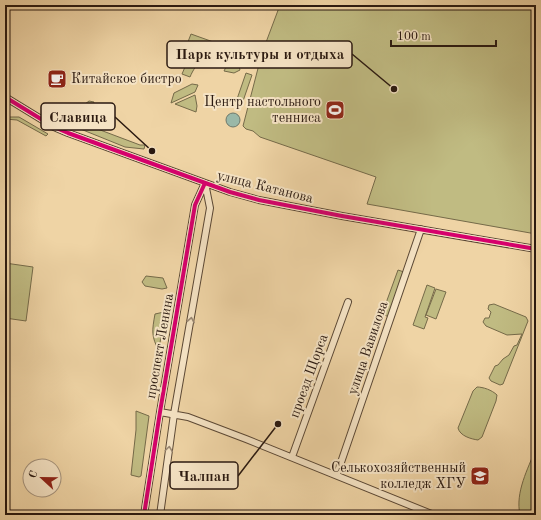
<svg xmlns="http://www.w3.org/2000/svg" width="541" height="520" viewBox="0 0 541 520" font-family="'Old Standard TT',serif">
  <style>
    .green { fill: #c0bb82; stroke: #756a49 }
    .water { fill: #9ab8a8; stroke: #6d786b }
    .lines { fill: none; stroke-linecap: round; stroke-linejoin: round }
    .minor-casing { stroke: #5b4835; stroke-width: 8 }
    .minor { stroke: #f5e3c4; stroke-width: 6 }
    .cycleway-casing { stroke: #f5e3c4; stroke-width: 6 }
    .cycleway { stroke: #d6006c; stroke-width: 4 }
    .oneway { stroke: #9a8873 }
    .labels { text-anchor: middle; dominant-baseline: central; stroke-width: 4; stroke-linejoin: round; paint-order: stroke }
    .poi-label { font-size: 14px; fill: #2a1910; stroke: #f5e3c4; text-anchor: end }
    .street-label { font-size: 14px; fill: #2a1910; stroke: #f5e3c4 }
    .leader { fill: none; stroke: #2a1910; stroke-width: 1.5 }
    .callout-dot { fill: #2a1910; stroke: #f5e3c4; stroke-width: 1.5 }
    .callout { fill: #f5e3c4; stroke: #2a1910; stroke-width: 1.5 }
    .callout-label { font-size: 15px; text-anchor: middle; font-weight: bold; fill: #2a1910 }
  </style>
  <rect width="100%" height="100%" fill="#efd4a5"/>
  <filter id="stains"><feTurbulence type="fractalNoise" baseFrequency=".005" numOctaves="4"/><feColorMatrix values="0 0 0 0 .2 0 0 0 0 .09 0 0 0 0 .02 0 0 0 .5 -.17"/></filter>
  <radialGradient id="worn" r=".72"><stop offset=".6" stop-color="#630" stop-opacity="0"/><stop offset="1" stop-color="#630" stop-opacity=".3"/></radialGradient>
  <!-- green -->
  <path class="green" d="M280,5H536V234L367,204L376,177L260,137L253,131L246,129L243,126L262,53Z
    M191,34L219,44L217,50L223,53L220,61C204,55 196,63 190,77L182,74L185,67L179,65Z
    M237,60L240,70L234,73L224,71L226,67Z
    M246,73L252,75L242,104L236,102Z
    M192,84L198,85L195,92L171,103L174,93Z
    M195,95L197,106L196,112L175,104Z
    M89,101L94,102L88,119L81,116L85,104Z
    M9,117H19L48,134L46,136L17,120L5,119Z
    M79,122L140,145H145L144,149L125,147L78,128Z
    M5,263L33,267L26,321L5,318Z
    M398,270L404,272L389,317L382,314Z
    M146,276L163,278L167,288L162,289L145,286L142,282Z
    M427,285L435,288L425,317L428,318L424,329L413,325Z
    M436,289L446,292L436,319L426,315Z
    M494,304L526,317L528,321L503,384L500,385L491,381L489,378L495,366L498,365L503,359L509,355L514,346L517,345L522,334L507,335L486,326L483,322L485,318H489L491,312L488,309L489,305Z
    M164,312L159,351C151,336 152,331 155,314Z
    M477,387C483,387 492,390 497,395L496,401L482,437L478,440C471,439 460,436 458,428L473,391Z
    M136,411L149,416L141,476L139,477L131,475L136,430Z
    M536,448V515H520C515,492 528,469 536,448Z"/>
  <!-- water -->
  <path class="water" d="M226 120a7 7 0 1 1 14 0a7 7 0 1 1-14 0Z"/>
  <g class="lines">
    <!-- minor casing -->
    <g class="minor-casing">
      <path id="minor" d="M5,97L54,127L68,133L230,192L259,200L342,216L536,249
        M160,412L188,417L246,439L434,515
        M292,457L348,302
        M337,474L421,229
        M144,515L160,412L195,205L205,183
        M160,515L174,414L210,208L205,183"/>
    </g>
    <!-- minor -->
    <use href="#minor" class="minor"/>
    <!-- cycleway casing -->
    <g class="cycleway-casing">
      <path id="cycleway" d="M5,97L54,127L68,133L230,192L259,200L342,216L536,249
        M144,515L160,412L195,205L205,183"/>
    </g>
    <!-- cycleway -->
    <use href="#cycleway" class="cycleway"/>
  </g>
  <!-- one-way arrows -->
  <defs><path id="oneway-chevron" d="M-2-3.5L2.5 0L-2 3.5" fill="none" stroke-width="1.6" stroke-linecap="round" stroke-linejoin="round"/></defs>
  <g class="oneway">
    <use href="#oneway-chevron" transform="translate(191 320) rotate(-80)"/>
    <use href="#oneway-chevron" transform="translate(169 449) rotate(-82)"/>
  </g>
  <!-- icons -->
  <defs>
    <g id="cafe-square" transform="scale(1)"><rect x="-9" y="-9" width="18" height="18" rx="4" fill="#8f2418" stroke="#f5e3c4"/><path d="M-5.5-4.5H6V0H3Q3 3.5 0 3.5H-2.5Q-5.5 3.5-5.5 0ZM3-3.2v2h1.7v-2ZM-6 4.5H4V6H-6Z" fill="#fff"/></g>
    <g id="stadium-square" transform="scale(1)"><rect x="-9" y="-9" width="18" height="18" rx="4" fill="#8f2418" stroke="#f5e3c4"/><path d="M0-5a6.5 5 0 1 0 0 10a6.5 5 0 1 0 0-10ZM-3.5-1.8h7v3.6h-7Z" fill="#fff"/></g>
    <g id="university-square" transform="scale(1)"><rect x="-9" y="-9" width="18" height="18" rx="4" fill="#8f2418" stroke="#f5e3c4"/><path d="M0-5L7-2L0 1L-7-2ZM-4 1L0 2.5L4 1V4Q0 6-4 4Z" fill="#fff"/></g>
  </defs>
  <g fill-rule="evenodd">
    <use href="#cafe-square" x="57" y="79"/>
    <use href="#stadium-square" x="335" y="110"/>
    <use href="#university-square" x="480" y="476"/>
  </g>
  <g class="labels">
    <!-- poi labels -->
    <g class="poi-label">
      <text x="71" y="79" text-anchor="start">Китайское бистро</text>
      <text x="321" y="102">Центр настольного<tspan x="321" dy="16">тенниса</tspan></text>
      <text x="466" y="468">Селькохозяйственный<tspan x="466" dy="16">колледж ХГУ</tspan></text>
    </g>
    <!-- street labels -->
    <g class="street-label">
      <text transform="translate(265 187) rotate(14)">улица Катанова</text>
      <text transform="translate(160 346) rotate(-80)">проспект Ленина</text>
      <text transform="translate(368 348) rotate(-71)">улица Вавилова</text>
      <text transform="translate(309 376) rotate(-70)">проезд Щорса</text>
    </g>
  </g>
  <!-- callouts -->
  <path class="leader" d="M394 89L352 54M152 151L115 117M278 424L238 476"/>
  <g class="callout-dot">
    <circle cx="394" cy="89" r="4"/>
    <circle cx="152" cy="151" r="4"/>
    <circle cx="278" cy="424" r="4"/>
  </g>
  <g class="callout">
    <rect x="167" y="41" width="185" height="27" rx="4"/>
    <rect x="41" y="103" width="74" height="27" rx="4"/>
    <rect x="170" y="462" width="68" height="27" rx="4"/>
  </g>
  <g class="callout-label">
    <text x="260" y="59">Парк культуры и отдыха</text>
    <text x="78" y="122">Славица</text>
    <text x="204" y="481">Чалпан</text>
  </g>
  <!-- margin -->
  <rect width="541" height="520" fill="none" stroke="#efd4a5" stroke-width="20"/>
  <rect x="6" y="6" width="529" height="508" fill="none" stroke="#2a1910" stroke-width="2"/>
  <rect x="10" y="10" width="521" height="500" fill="none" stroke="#2a1910"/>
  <!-- north arrow -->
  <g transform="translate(42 478) rotate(292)"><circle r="19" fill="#f5e3c4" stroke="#a4927c"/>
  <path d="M0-3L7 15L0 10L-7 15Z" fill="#8f2418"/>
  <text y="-6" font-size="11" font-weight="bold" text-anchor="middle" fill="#2a1910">С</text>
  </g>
  <!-- scale -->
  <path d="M391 40v6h105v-6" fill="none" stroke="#2a1910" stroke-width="2"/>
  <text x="397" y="40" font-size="12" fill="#2a1910" stroke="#f5e3c4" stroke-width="3" paint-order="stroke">100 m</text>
  <rect width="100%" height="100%" filter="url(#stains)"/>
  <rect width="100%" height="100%" fill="url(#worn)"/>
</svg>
